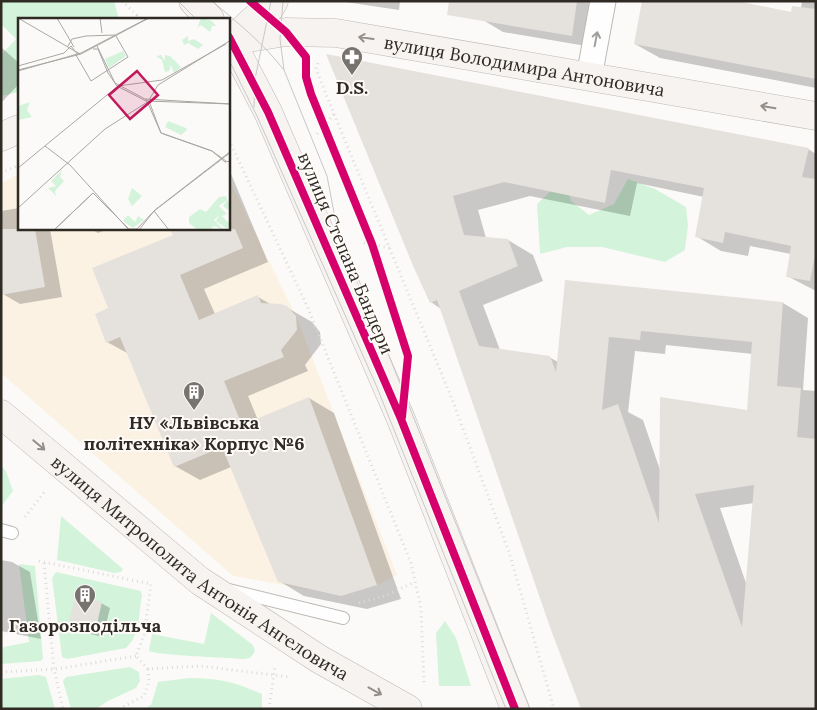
<svg xmlns="http://www.w3.org/2000/svg" width="817" height="710" viewBox="0 0 817 710" font-family="Lora,serif">
  <style>
    .built { fill: #fcf2e3 }
    .green { fill: #d3f4da }
    .shadow { fill: #0003; fill-rule: evenodd }
    .building { fill: #e5e1dd; fill-rule: evenodd }
    .lines { fill: none; stroke-linecap: round; stroke-linejoin: round }
    .lane-casing { stroke: #bcb9b5; stroke-width: 14 }
    .street-casing { stroke: #bcb9b5; stroke-width: 27 }
    .secondary-casing { stroke: #bcb9b5; stroke-width: 29 }
    .path { stroke: #dcdbda; stroke-width: 3; stroke-dasharray: 1 4; stroke-linecap: butt }
    .lane { stroke: #fffefe; stroke-width: 12 }
    .street { stroke: #fffefe; stroke-width: 25 }
    .secondary { stroke: #f7f3f1; stroke-width: 28 }
    .tram { stroke: #c8c8c7; stroke-width: 1 }
    .cycleway-casing { stroke: #fdfaf7; stroke-width: 11 }
    .cycleway { stroke: #d6006c; stroke-width: 8 }
    .oneway { stroke: #938e8a }
    .oneway2 { stroke: #a19f9b }
    .labels { text-anchor: middle; dominant-baseline: central; stroke-width: 4; stroke-linejoin: round; paint-order: stroke }
    .street-label { font-size: 18px; fill: #2f2a23; stroke: #fdfaf7 }
    .poi-label { font-size: 18px; font-weight: bold; fill: #2f2a23; stroke: #fdfaf7 }
    .inset-road { fill: none; stroke: #aaa7a3; stroke-width: 1 }
    .view { fill: #c2185b; fill-opacity: 0.15; stroke: #c2185b; stroke-width: 2.5 }
    .inset-edge { fill: none; stroke: #2f2a23; stroke-width: 2.5 }
  </style>
  <rect width="100%" height="100%" fill="#fcfaf8"/>
  <!-- built -->
  <path class="built" d="M19,174V229H229V179L296,316L397,575L377,585L341,595L233,576L1,373V183Z"/>
  <!-- green -->
  <path class="green" d="M1,1H114L119,19H19V92L1,96V55L16,39L1,24Z
    M628,179L655,189L686,207L688,226L685,250L665,262L602,247H567L540,254L537,204L552,190L567,184L571,201L589,215L614,204Z
    M1,466L6,471L13,491L1,507Z
    M61,516L123,569L121,572L114,573L57,560Z
    M19,564L35,566L43,658L41,661L1,664V652L4,647L29,642Z
    M56,572L141,591L142,596C138,615 141,634 126,648L67,659L62,657L52,578Z
    M211,613L253,645L255,651C252,657 250,659 242,659C228,658 155,655 149,651L152,634L204,644Z
    M445,621L456,638L471,686H439L436,633Z
    M130,667L139,672L140,681L136,688L108,701L96,709H71L63,681L66,677Z
    M39,675L46,677L55,709H1V679Z
    M189,678C218,678 235,682 262,694V709H144L151,705L158,682Z"/>
  <!-- shadow -->
  <path class="shadow" d="M339,1H400L399,10Z
    M486,1H600L592,47L503,32L483,20Z
    M802,1H816V88L660,58L635,44L792,13L801,8Z
    M1,42L2,48L19,63V84L1,103Z
    M328,55L808,149L816,154V291L787,276L791,254L750,246L748,256L721,251L696,236L704,197L637,183L630,216L530,196L478,210L486,238L508,240L533,255L543,281L483,305L500,350L549,357L558,362L566,281L783,303L808,318L803,390L816,391V709L441,309L431,302ZM666,345L753,354L748,412L660,470L643,420L628,412L635,351L665,354ZM754,503L747,586L720,508Z
    M229,169L268,262L204,289L215,314L258,297L272,305L286,307L312,322L320,332L321,344L305,365L308,371L248,396L258,420L309,398L334,413L401,599L367,609L304,596L279,581L231,467L200,480L175,466L129,354L107,342L174,235L172,229H229Z
    M19,208V229H50L62,297L20,304L3,294L1,211Z
    M91,229H108L98,233Z
    M1,560L12,562L30,572L41,639L1,631Z
    M101,603L110,608L103,637L78,631L69,626Z"/>
  <!-- building -->
  <path class="building" d="M449,1H577L572,36L447,15Z
    M642,1H737L791,12L792,6L816,9V79L634,44Z
    M326,54L809,148L802,177L816,179V251L810,281L786,277L791,246L725,232L723,243L695,237L704,188L611,170L605,203L504,182L453,196L464,235L508,239L518,266L459,291L479,346L550,356L556,372L565,280L783,302L777,386L801,388L797,437L816,439V709H581L551,630L437,300L430,303L414,268ZM641,331L752,342L747,410L660,397L659,523L618,404L602,410L609,337L640,340ZM754,485L742,627L695,494Z
    M1,229H35L45,287L1,295Z
    M170,229H235L243,248L180,275L199,320L258,295L261,303L281,304L287,306L296,316L297,330L281,350L284,357L224,381L242,425L309,397L377,585L341,596L278,582L222,447L174,467L120,337L106,343L95,314L108,308L92,268L173,235Z
    M75,596L102,602L95,633L68,626Z"/>
  <g class="lines">
    <!-- lane casing -->
    <g class="lane-casing">
      <path id="lane" d="M1,530L12,533
        M229,590L343,618"/>
    </g>
    <!-- street casing -->
    <g class="street-casing">
      <path id="street" d="M589,77L603,1"/>
    </g>
    <!-- secondary casing -->
    <g class="secondary-casing">
      <g id="secondary">
        <path d="M193,1L210,19"/>
        <path d="M229,37L268,112L401,419L515,709"/>
        <path d="M232,40L263,11L270,8L274,1"/>
        <path id="s1" d="M229,41L286,32L336,33L816,116"/>
        <path d="M1,137L19,129"/>
        <path id="s2" d="M1,414L200,581L319,659L408,709"/>
      </g>
    </g>
    <!-- path -->
    <path class="path" d="M122,1L141,19
      M133,19L138,14
      M1,43V45
      M318,63L316,69L334,114L452,399L510,555L554,709
      M317,134L334,114
      M229,140L308,308L411,563L421,608L424,683
      M1,173L19,165
      M364,243L390,248
      M25,517L46,490
      M39,561L151,584
      M44,563L54,669L63,709
      M359,603L385,596L415,582
      M148,669L136,656L144,635L151,584
      M1,672L56,669L136,656
      M119,709L144,696L149,682L148,669L200,666L289,677
      M269,709L275,666"/>
    <!-- lane -->
    <use href="#lane" class="lane"/>
    <!-- street -->
    <use href="#street" class="street"/>
    <!-- secondary -->
    <use href="#secondary" class="secondary"/>
    <!-- tram -->
    <path class="tram" d="M178,1L196,19
      M212,1C238,23 263,43 284,70
      M283,1L280,39L284,70L327,176L336,223L530,709
      M229,60L257,116L376,385L506,709
      M254,107L255,79L271,1"/>
    <!-- cycleway casing -->
    <g class="cycleway-casing">
      <path id="cycleway" d="M250,1L286,32L306,57V77L311,94L372,244L408,356L402,417
        M229,37L268,112L401,419L515,709"/>
    </g>
    <!-- cycleway -->
    <use href="#cycleway" class="cycleway"/>
  </g>
  <!-- one-way arrows -->
  <defs><path id="oneway-shaft" d="M-6 0H5M1.5-3L5.5 0L1.5 3" fill="none" stroke-width="1.6" stroke-linecap="round" stroke-linejoin="round" transform="scale(1.25)"/></defs>
  <g class="oneway">
    <use href="#oneway-shaft" transform="translate(366 38) rotate(-172)"/>
    <use href="#oneway-shaft" transform="translate(768 107) rotate(-170)"/>
    <use href="#oneway-shaft" transform="translate(39 445) rotate(40)"/>
    <use href="#oneway-shaft" transform="translate(375 691) rotate(29)"/>
  </g>
  <use class="oneway2" href="#oneway-shaft" transform="translate(596 39) rotate(-79)"/>
  <!-- icons -->
  <defs>
    <g id="pharmacy-pin" transform="scale(1.125)"><path d="M0 17L-7.5 6A9.5 9.5 0 1 1 7.5 6Z" fill="#77736e" stroke="#fdfaf7"/><path d="M-2-6h4v4h4v4h-4v4h-4v-4h-4v-4h4Z" fill="#fff"/></g>
    <g id="building-pin" transform="scale(1.125)"><path d="M0 17L-7.5 6A9.5 9.5 0 1 1 7.5 6Z" fill="#77736e" stroke="#fdfaf7"/><path d="M-4-6H4V6H1V3H-1V6H-4ZM-2.5-4.3h1.7v1.8h-1.7ZM.8-4.3h1.7v1.8H.8ZM-2.5-1h1.7V.8h-1.7ZM.8-1h1.7V.8H.8Z" fill="#fff"/></g>
  </defs>
  <g fill-rule="evenodd">
    <use href="#pharmacy-pin" x="352" y="57"/>
    <use href="#building-pin" x="194" y="392"/>
    <use href="#building-pin" x="85" y="595"/>
  </g>
  <g class="labels">
    <!-- street labels -->
    <g class="street-label">
      <text stroke="none"><textPath href="#s1" startOffset="299">вулиця Володимира Антоновича</textPath></text>
      <text transform="translate(346 253) rotate(67)">вулиця Степана Бандери</text>
      <text stroke="none"><textPath href="#s2" startOffset="252">вулиця Митрополита Антонія Ангеловича</textPath></text>
    </g>
    <!-- poi labels -->
    <g class="poi-label">
      <text x="352" y="87">D.S.</text>
      <text x="194" y="422">НУ «Львівська<tspan x="194" dy="21">політехніка» Корпус №6</tspan></text>
      <text x="85" y="625">Газорозподільча</text>
    </g>
  </g>
  <!-- overview -->
  <g transform="translate(18 18)">
    <rect width="212" height="212" fill="#fcfaf8"/>
    <path d="M183,0L194,3L198,8H194L192,14L183,7L179,10ZM170,18V23L176,21L185,27L180,31L170,25L166,27L164,22ZM105,33L108,38L91,50L87,41ZM143,37L147,43V37L152,38L163,49L156,55L153,47L151,53L147,54L144,42L138,38ZM12,84L9,92L14,99L0,102V88ZM150,103L168,110L169,112L163,117L147,109ZM44,152L42,159L46,163L37,173L38,178L30,170L38,168L33,163ZM114,170L124,178L114,188L110,181ZM208,178L212,188L210,192L205,188L209,182L201,188L209,196L204,198L212,206L209,211L198,203L201,197L196,202L206,212L196,208L191,212H180L171,205V199L182,191L188,194L201,179ZM110,197L117,204L120,198L126,202L115,210L105,203Z" fill="#d3f4da"/>
    <path class="inset-road" d="M0,0L62,36M39,0L56,29M82,0L84,15M50,28L54,21L68,18L97,17M79,28L97,65L127,81L213,86M75,31H80L90,55L99,68L128,83L213,86M46,35L53,28L60,37M58,37L73,63L110,39L98,18M0,48L46,35M0,52L63,36L131,0M0,53L63,35L130,0M100,68L144,62L208,26M128,81L143,115L194,133L208,143M131,82L140,67L213,22M131,83L143,115L194,133L207,144L213,143M27,128L52,147L111,212M0,150L100,68M0,190L87,111L131,83M136,193L151,212M36,212L75,175M36,212L75,175L111,211H119L137,192L213,133M121,212L136,193L213,134"/>
    <path class="view" d="M119,53L140,77L112,101L91,77Z"/>
    <rect width="212" height="212" class="inset-edge"/>
  </g>
  <!-- border -->
  <rect width="817" height="710" fill="none" stroke="#2f2a23" stroke-width="5"/>
</svg>
